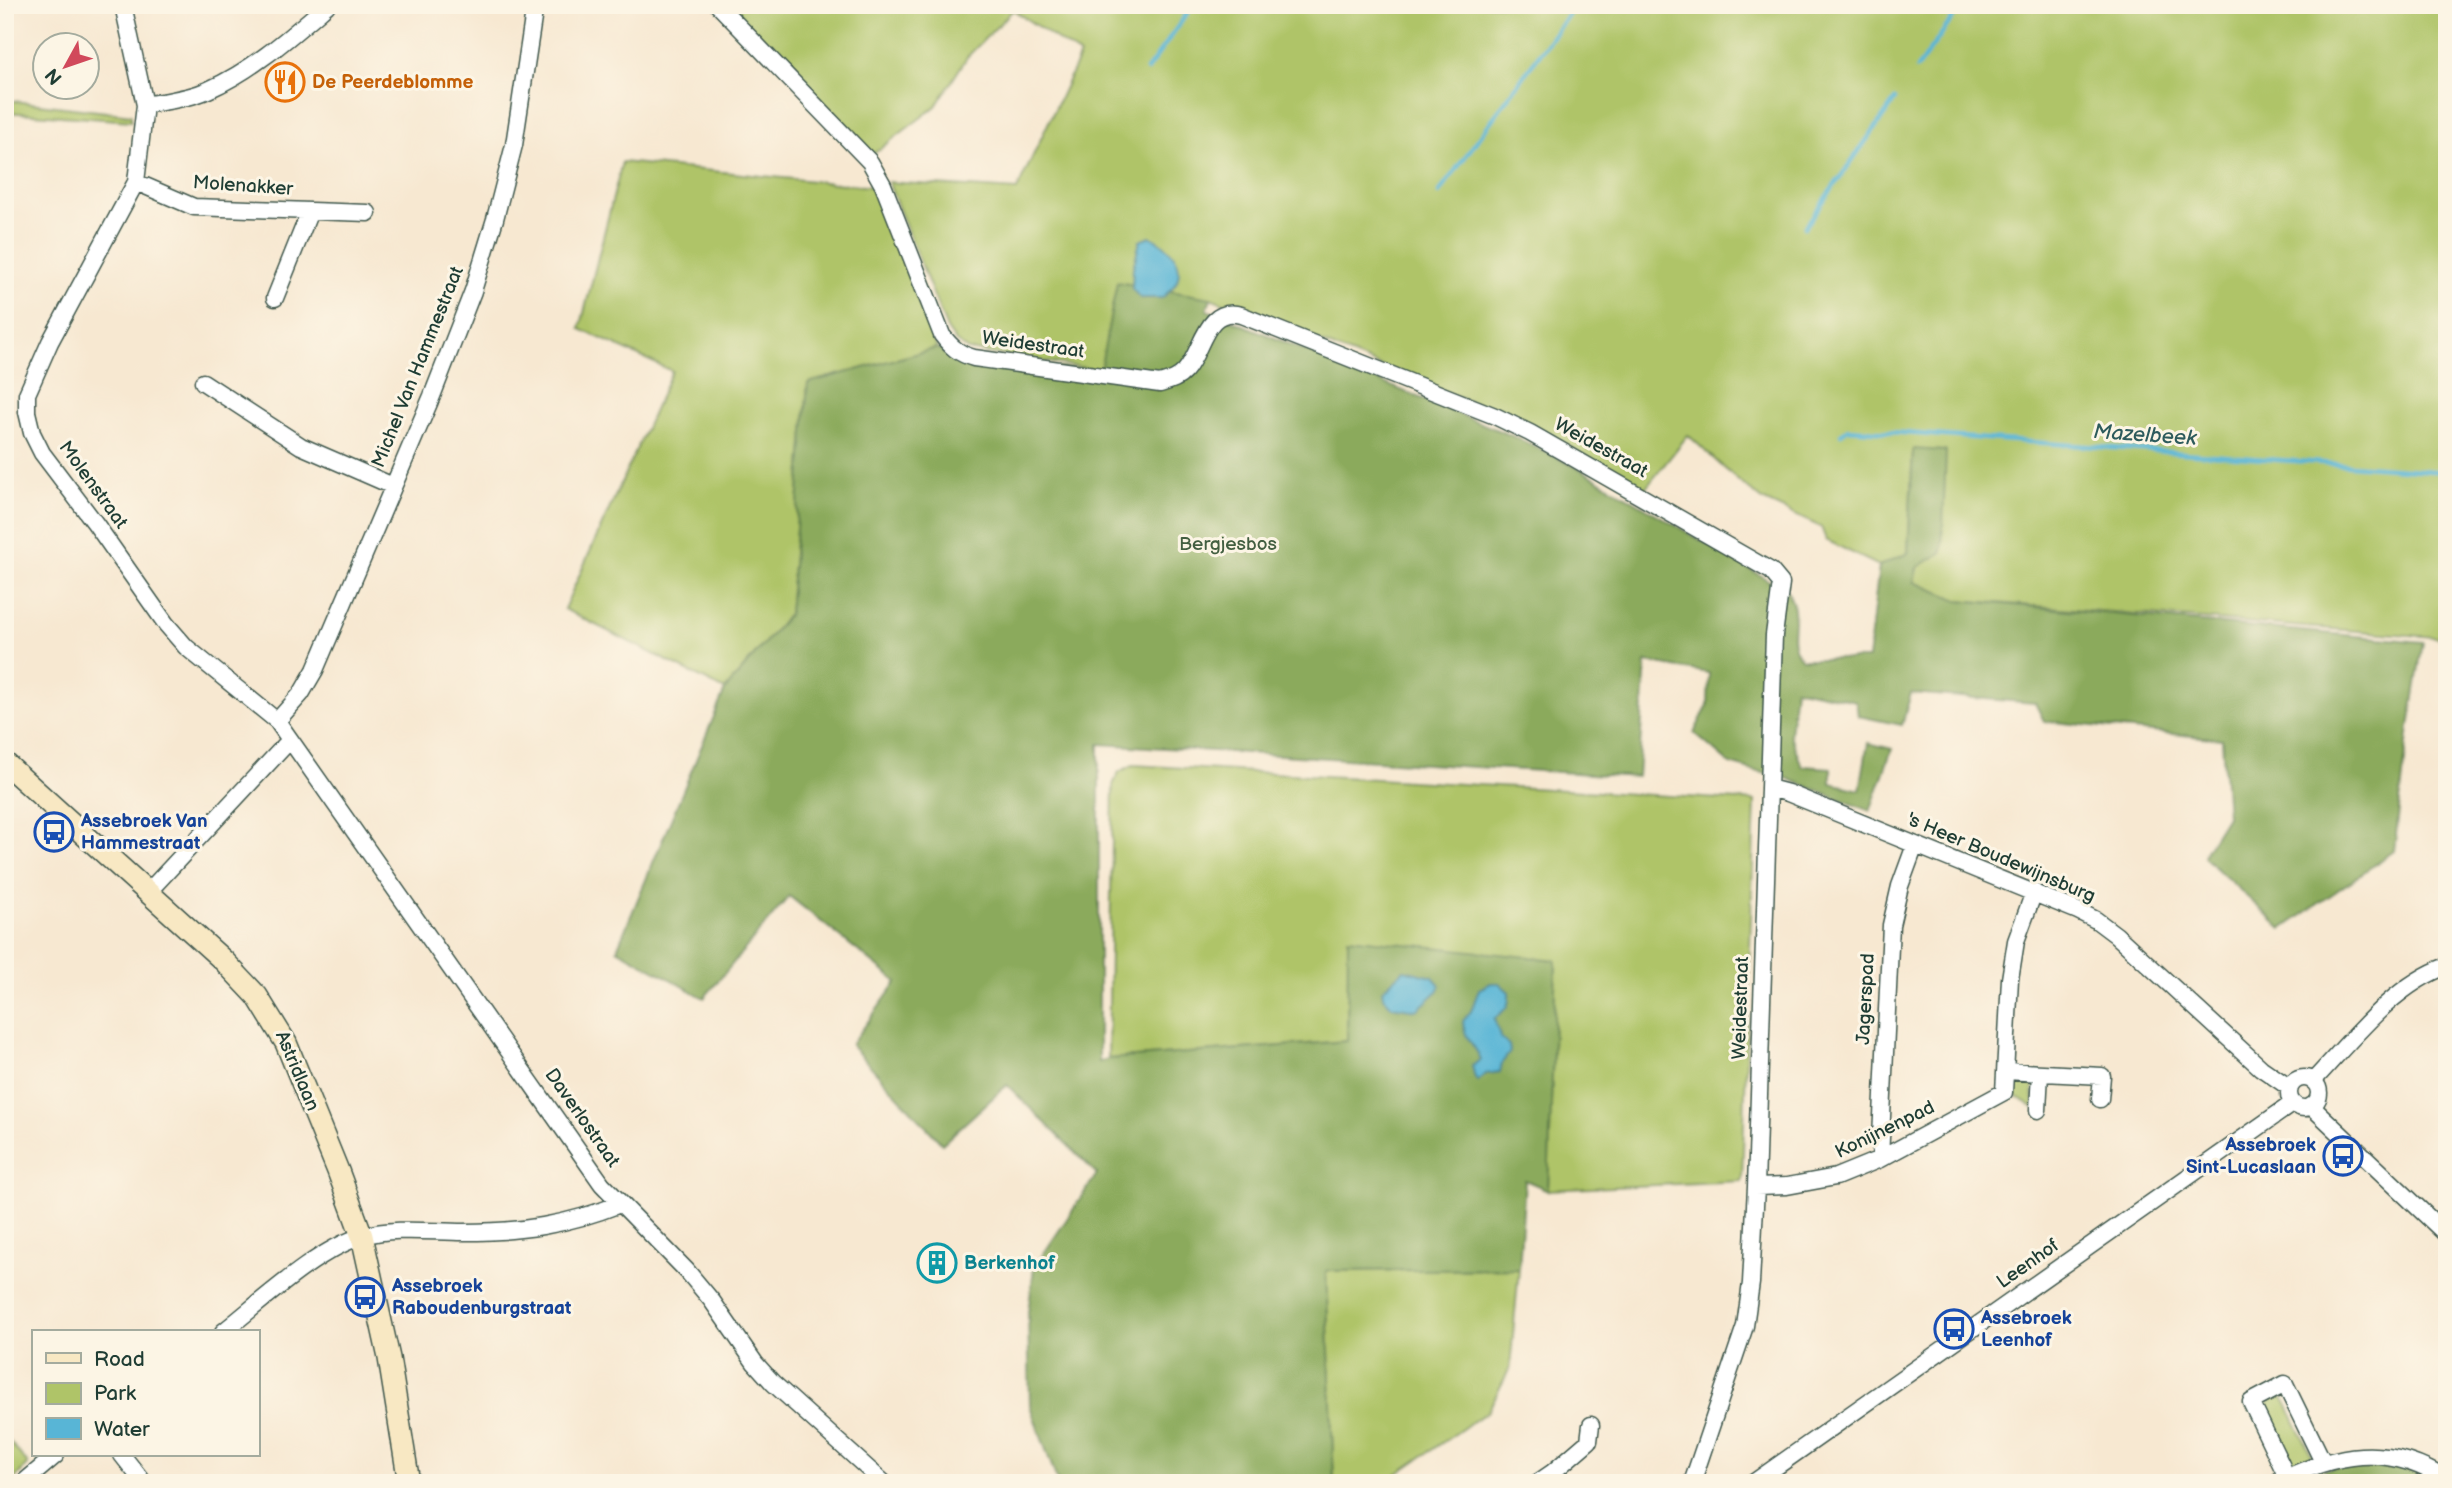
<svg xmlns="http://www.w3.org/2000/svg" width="2452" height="1488" viewBox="0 0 2452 1488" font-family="'Balsamiq Sans',sans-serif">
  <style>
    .green { fill: #afc468; stroke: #67804e; stroke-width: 2 }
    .forest { fill: #8baa5c; stroke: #557448; stroke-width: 2 }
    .water { fill: #58b5d6; stroke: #3c7985; stroke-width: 2 }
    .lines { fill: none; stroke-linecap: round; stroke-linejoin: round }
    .stream { stroke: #58b5d6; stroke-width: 4.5 }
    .street-casing { stroke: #3f574c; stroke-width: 19 }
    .secondary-casing { stroke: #3f574c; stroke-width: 24 }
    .street { stroke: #fff; stroke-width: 16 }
    .secondary { stroke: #f8e8c3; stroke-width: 21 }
    .labels { text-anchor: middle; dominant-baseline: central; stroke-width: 6; stroke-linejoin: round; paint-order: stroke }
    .food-label { font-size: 19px; font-weight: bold; fill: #c56008; stroke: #fcf5e5; text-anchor: start }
    .street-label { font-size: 19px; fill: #1f3d34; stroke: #fcf5e5 }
    .park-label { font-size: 19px; fill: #435f41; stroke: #fcf5e5 }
    .transit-label { font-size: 19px; font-weight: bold; fill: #164399; stroke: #fcf5e5; text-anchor: start }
    .culture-label { font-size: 19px; font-weight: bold; fill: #0d838f; stroke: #fcf5e5; text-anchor: start }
    .water-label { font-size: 21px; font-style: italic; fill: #2d5b5c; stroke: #fcf5e5 }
  </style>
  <rect width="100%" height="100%" fill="#fcf5e5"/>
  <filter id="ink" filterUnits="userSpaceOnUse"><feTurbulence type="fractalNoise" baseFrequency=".0143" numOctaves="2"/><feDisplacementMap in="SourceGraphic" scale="14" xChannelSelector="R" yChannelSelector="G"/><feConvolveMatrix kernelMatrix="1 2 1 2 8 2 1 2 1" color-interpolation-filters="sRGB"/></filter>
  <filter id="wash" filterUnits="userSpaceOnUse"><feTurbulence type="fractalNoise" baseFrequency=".00686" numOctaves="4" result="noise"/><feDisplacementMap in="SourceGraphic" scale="28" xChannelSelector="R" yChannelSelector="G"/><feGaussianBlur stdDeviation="1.57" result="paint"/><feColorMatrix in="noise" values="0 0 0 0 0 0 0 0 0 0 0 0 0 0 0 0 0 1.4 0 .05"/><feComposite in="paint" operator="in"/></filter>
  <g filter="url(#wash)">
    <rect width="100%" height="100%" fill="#f7e8d1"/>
    <!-- green -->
    <path class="green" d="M725,5H2432L2447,16V638L1958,600L1914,582L1917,568L1913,450L1908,554L1879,566L1826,540L1821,527L1764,501L1736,479L1688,435L1645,489L1532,427L1211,298L1100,370L968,350L956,342L947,329L888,182L1017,190L1080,55L1013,10L967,57L936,106L872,155Z
      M5,100L131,115V121L5,112Z
      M622,162L874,187L937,348L808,383L789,614L725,690L564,609L672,371L580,329Z
      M1133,765L1755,801L1742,1181L1548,1190L1556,961L1349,938L1347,1041L1108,1059L1113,785L1119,772Z
      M2012,1077L2033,1078L2034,1108L2012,1093Z
      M1519,1269L1510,1368L1488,1411L1384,1483H1334L1326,1271Z
      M2275,1397H2282L2286,1402L2311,1454C2307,1462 2297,1468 2288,1465L2263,1414V1406Z
      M5,1436L28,1464L11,1483H5Z"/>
    <!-- forest -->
    <path class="forest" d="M1117,282L1211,298L1207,310L1517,438L1580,469L1788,592C1790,597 1793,603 1794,609C1796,626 1787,644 1802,659H1868L1879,566L1908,553L1913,449L1946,451L1942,552L1917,568L1914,582L1958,600L2423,642L2409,727L2394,851L2282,929L2204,857L2206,850L2227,816L2222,739L2044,721L2035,703L1911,693L1902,725L1858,716L1856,701L1795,688L1790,735L1802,766L1831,768V783L1860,790L1868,743L1892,749L1870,811L1781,776L1754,771L1730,764L1694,733L1708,705L1709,673L1646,662L1638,777L1099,744V1062L1108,1059L1347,1041L1348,938L1556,960L1548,1190L1525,1180L1519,1269L1326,1271L1334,1483H1058L1030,1406L1028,1312L1034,1268L1097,1174L1007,1085L942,1144L851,1045L897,982L789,896L704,998L617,949L725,690L789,614L808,383L937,348L972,364L1100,370Z
      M2357,1461L2399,1464L2436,1483H2292L2319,1471Z"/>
    <!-- water -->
    <path class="water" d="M1150,236C1166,245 1185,260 1177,281C1175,287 1167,293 1162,298H1140L1132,289L1133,268L1140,241Z
      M1404,970L1433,977L1440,985L1439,990L1417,1010L1392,1006L1383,996L1382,990Z
      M1491,983H1499L1509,992C1510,1007 1505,1010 1494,1019L1501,1039L1509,1045L1510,1052L1502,1063L1500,1072L1485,1074L1478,1081L1475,1078L1472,1066L1481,1060C1475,1044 1463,1038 1463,1021L1471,1011L1479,989Z"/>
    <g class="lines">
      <!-- stream -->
      <path class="stream" d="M1917,68L1962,5
        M1147,70L1193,5
        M1439,193L1575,5
        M1805,227L1895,100
        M1841,434L1848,429L2447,472"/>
    </g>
  </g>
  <g filter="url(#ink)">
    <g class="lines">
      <!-- street casing -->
      <g class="street-casing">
        <path id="street" d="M123,5L145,105L136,182L50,342L27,394V412L32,433L42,453L95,523L166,624L186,647L277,721L602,1184L687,1271L712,1301L755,1363L773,1383L884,1483
          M718,5L870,162L883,185L942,335C951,347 959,354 974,358L1160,384C1170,381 1178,379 1185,371C1203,351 1205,305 1241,315L1495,416L1530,433L1771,571L1781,583L1774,635L1756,1187L1751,1283L1745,1326L1692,1483
          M145,105C166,101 188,99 208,90C252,71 291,36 327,5
          M136,182L194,207L368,213
          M275,298L310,211
          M203,382L301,446L393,486
          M277,721L301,694L315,670L432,396L473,291L495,219L514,145L535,5
          M1769,788L1788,793L2078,911L2096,920L2116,935L2261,1068L2290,1088
          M148,892L290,740
          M2005,1071L2102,1076L2100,1099
          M2289 1093a15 15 0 1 1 30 0a15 15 0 1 1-30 0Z
          M2313,1081C2351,1041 2393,985 2447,966
          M2311,1106L2447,1235
          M2038,1110L2040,1073
          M1880,1159L1891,925L1900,886L1915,845
          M1756,1187L1787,1186L1836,1177L1880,1159L2004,1092L2010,979L2016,941L2034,892
          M223,1332C261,1302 317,1249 363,1236C395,1227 430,1232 464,1232C521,1232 567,1225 620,1204
          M122,1455L144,1483
          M2287,1477L2251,1402L2285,1384L2323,1462
          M23,1483L56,1455
          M1537,1483L1553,1472L1589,1441L1591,1425
          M1753,1483L2293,1103
          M2275,1483C2336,1453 2387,1442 2447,1480"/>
      </g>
      <!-- secondary casing -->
      <g class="secondary-casing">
        <path id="secondary" d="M5,763L224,961L257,996L286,1043L338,1171L362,1236L389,1358L409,1483"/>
      </g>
      <!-- street -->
      <use href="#street" class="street"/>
      <!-- secondary -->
      <use href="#secondary" class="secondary"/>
    </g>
  </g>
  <!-- icons -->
  <defs>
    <g id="restaurant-ring" transform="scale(2.0125)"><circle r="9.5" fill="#fcf5e5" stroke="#e8710a" stroke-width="1.5"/><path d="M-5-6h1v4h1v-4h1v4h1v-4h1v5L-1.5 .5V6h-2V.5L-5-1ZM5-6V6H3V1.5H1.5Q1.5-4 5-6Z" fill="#e8710a"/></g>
    <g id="bus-ring" transform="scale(2.0125)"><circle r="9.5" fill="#fcf5e5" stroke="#1a4fb4" stroke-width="1.5"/><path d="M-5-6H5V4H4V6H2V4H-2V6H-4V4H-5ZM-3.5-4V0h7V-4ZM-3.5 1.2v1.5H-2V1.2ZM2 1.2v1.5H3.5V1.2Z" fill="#1a4fb4"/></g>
    <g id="building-ring" transform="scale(2.0125)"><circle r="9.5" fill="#fcf5e5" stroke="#0f9aa8" stroke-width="1.5"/><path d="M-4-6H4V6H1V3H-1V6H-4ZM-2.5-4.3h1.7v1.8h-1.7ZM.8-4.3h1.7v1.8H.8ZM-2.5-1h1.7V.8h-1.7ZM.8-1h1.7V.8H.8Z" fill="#0f9aa8"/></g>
  </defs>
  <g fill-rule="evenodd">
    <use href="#restaurant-ring" x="285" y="82"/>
    <use href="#bus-ring" x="54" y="832"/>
    <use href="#bus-ring" x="2343" y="1156"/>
    <use href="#building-ring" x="937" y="1263"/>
    <use href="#bus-ring" x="365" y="1297"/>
    <use href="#bus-ring" x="1954" y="1329"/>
  </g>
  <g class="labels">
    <!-- food labels -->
    <g class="food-label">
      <text x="312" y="82">De Peerdeblomme</text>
    </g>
    <!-- street labels -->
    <g class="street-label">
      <text transform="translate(243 186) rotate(4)">Molenakker</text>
      <text transform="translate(1033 345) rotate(8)">Weidestraat</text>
      <text transform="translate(418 367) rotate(-68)">Michel Van Hammestraat</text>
      <text transform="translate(1601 448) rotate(29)">Weidestraat</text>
      <text transform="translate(93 485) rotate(54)">Molenstraat</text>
      <text transform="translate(2001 858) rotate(23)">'s Heer Boudewijnsburg</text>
      <text transform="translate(1866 999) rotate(-87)">Jagerspad</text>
      <text transform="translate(1741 1008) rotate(-88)">Weidestraat</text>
      <text transform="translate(297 1071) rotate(67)">Astridlaan</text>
      <text transform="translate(582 1118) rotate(55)">Daverlostraat</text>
      <text transform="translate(1885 1130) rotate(-26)">Konijnenpad</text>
      <text transform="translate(2028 1264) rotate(-35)">Leenhof</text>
    </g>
    <!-- park labels -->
    <g class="park-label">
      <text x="1228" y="544">Bergjesbos</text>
    </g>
    <!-- transit labels -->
    <g class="transit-label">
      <text x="81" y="821">Assebroek Van<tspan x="81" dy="22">Hammestraat</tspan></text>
      <text x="2316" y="1145" text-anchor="end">Assebroek<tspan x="2316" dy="22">Sint-Lucaslaan</tspan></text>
      <text x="392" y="1286">Assebroek<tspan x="392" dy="22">Raboudenburgstraat</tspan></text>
      <text x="1981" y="1318">Assebroek<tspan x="1981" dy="22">Leenhof</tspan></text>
    </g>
    <!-- culture labels -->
    <g class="culture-label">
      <text x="964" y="1263">Berkenhof</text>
    </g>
    <!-- water labels -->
    <g class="water-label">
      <text transform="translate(2145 435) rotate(4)">Mazelbeek</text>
    </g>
  </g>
  <!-- margin -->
  <rect width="2452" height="1488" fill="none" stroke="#fcf5e5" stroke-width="28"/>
  <!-- legend -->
  <rect x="32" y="1330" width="228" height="126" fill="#fcf5e5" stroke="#a4ab9e" stroke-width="2"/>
  <rect x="46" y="1353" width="35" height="10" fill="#f8e8c3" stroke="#a4ab9e" stroke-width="2"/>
  <text x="94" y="1366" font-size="21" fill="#1f3d34">Road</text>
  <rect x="46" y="1383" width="35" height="21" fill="#afc468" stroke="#a4ab9e" stroke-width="2"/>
  <text x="94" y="1400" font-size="21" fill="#1f3d34">Park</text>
  <rect x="46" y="1418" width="35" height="21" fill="#58b5d6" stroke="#a4ab9e" stroke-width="2"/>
  <text x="94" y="1436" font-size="21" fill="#1f3d34">Water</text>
  <!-- north arrow -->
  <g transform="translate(66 66) rotate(230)"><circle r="33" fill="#fcf5e5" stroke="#a4ab9e" stroke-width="2"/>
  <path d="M0-5L12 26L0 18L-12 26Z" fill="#d1495b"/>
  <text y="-10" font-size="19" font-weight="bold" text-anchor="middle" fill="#1f3d34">N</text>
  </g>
</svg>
